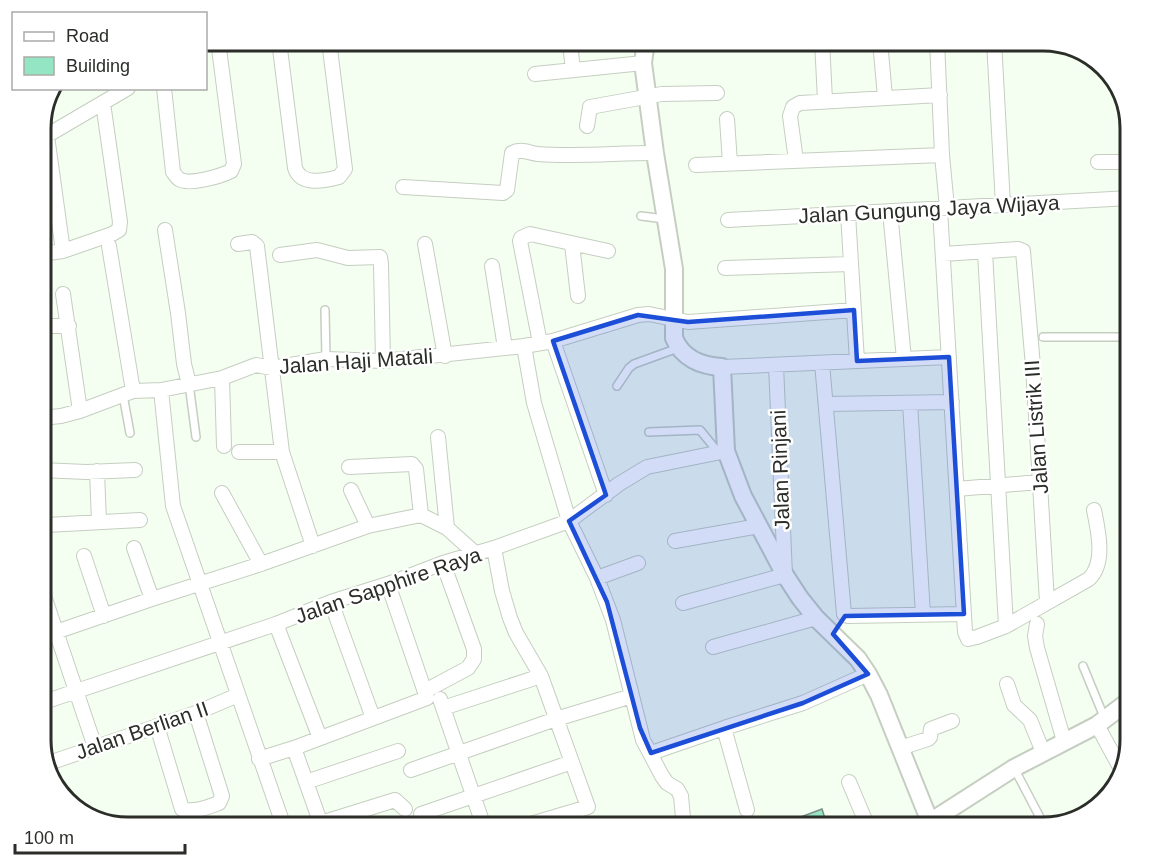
<svg xmlns="http://www.w3.org/2000/svg" width="1171" height="868" viewBox="0 0 1171 868" font-family="Arial,sans-serif">
  <style>
    .building { fill: #94e5c3; stroke: #7e8d86; stroke-width: 1.5 }
    .lines { fill: none; stroke-linecap: round; stroke-linejoin: round }
    .service-casing { stroke: #c5cec1; stroke-width: 10 }
    .minor-casing { stroke: #c5cec1; stroke-width: 16 }
    .tertiary-casing { stroke: #c5cec1; stroke-width: 20 }
    .service { stroke: #fff; stroke-width: 7 }
    .minor { stroke: #fff; stroke-width: 14 }
    .tertiary { stroke: #fff; stroke-width: 16 }
    .marked { fill: #1d4ed8; fill-opacity: 0.2; stroke: #1d4ed8; stroke-width: 4.5; stroke-linejoin: round }
    .labels { text-anchor: middle; dominant-baseline: central; stroke-width: 5; stroke-linejoin: round; paint-order: stroke }
    .street-label { font-size: 21px; fill: #2a2d28; stroke: #fff }
    .rim { fill: none; stroke: #2a2d28; stroke-width: 3 }
  </style>
  <rect width="100%" height="100%" fill="#f5fff1"/>
  <!-- building -->
  <path class="building" d="M822,809L828,828H801L798,818Z"/>
  <g class="lines">
    <!-- service casing -->
    <g class="service-casing">
      <path id="service" d="M641,216L665,219
        M325,310L326,359
        M1043,337H1130
        M189,384L196,437
        M617,386L629,368L634,364L678,348
        M123,395L130,433
        M649,432L700,430L718,452
        M1083,666L1104,717
        M1014,768L1045,827"/>
    </g>
    <!-- minor casing -->
    <g class="minor-casing">
      <path id="minor" d="M279,41L295,168C301,186 324,181 339,177L345,169L329,41
        M822,41L825,100
        M880,41L885,97
        M937,41L942,155L947,208
        M994,41L1003,205
        M570,43L573,70
        M206,44L211,41
        M535,74L643,63
        M164,88L173,172C175,174 176,177 179,179C188,186 221,176 231,171L234,164L218,41
        M727,119L730,163
        M587,126L590,107L662,94L717,93
        M47,136L63,251
        M41,139L128,88
        M796,161L790,116L793,107L800,103L940,95
        M1098,162H1130
        M696,165L942,155
        M403,187L503,193L507,190L512,153C521,148 529,153 538,154C577,157 616,153 655,153
        M940,209L965,632L968,639L977,637L1006,626L1089,579C1106,563 1098,530 1094,510
        M890,211L904,359
        M848,214L857,361
        M728,220L1130,198
        M165,230L178,313L184,364L189,384
        M238,244L252,242L257,246L282,452H239
        M425,244L445,356
        M572,244L578,296
        M109,246L133,391
        M985,252L1006,626
        M41,254L63,251L112,234L119,230L120,222L103,103
        M943,254L1018,249L1023,251L1033,366L1047,602
        M280,255L317,250L348,258L380,257L381,264L383,361
        M492,266L505,348
        M725,268L851,264
        M63,294L80,411
        M41,326H69
        M553,341L606,495
        M540,343L520,241L521,238L530,234L608,251
        M524,346L534,403L569,521L597,578L613,620L643,740L662,776L667,783L677,789L681,796L683,818L682,827
        M822,363L844,614L848,616L964,614
        M722,367L949,357
        M222,378L224,446
        M161,390L173,506L284,827
        M910,403L923,614
        M826,404L952,402
        M41,418L61,416L80,411L133,391L161,390L222,378L256,365L272,368L326,359L383,361L524,346L553,341L638,315L649,314L688,322L854,310
        M438,437L447,528
        M282,452L313,546
        M41,456V470L86,472L135,470
        M349,467L412,464L416,469L421,515
        M97,471L99,522
        M957,489L1039,482
        M351,490L368,526
        M222,493L261,564
        M46,525L140,520
        M675,541L759,526
        M134,548L152,599
        M494,548L502,591L510,618L516,633L541,676L588,807L521,827
        M84,556L104,616
        M597,578L638,563
        M41,587L95,747
        M331,602L373,718
        M683,603L785,575L776,365
        M276,624L320,738
        M1037,624L1035,636L1037,648L1064,741
        M41,637L152,599L261,564L368,526L421,515L447,528L476,554
        M713,647L816,618
        M1007,684L1014,705L1030,720L1043,752
        M425,691L468,668L474,659V649L443,563
        M440,699L484,827
        M41,703L276,624L331,602L388,584L443,563L494,548L569,521L619,484L647,467L726,451
        M443,708L541,676
        M1097,725L1121,769
        M157,726L182,809C194,813 208,807 219,803L222,796L196,713
        M724,728L747,810
        M294,748L322,827
        M900,748L928,739L930,737L931,729L952,721
        M651,753L724,728L803,703L868,674
        M259,759L294,748L427,698L388,584
        M46,764L196,713L238,695
        M411,770L556,719L632,696
        M306,782L398,751
        M849,782L868,827
        M421,814L572,762
        M321,823L395,800L405,809"/>
    </g>
    <!-- tertiary casing -->
    <g class="tertiary-casing">
      <path id="tertiary" d="M646,41L643,63L655,153L674,269V338C682,358 701,366 722,367L726,451L743,496L785,575L800,598L816,618L858,659L868,674L879,695L930,822
        M922,827L1014,768L1097,725L1130,700"/>
    </g>
    <!-- service -->
    <use href="#service" class="service"/>
    <!-- minor -->
    <use href="#minor" class="minor"/>
    <!-- tertiary -->
    <use href="#tertiary" class="tertiary"/>
  </g>
  <!-- marked area -->
  <path class="marked" d="M854,310L857,361L949,357L964,614L845,616L833,634L868,674L803,703L651,753L640,728L607,602L569,521L606,495L553,341L638,315L688,322Z"/>
  <g class="labels">
    <!-- street labels -->
    <g class="street-label">
      <text transform="translate(929 209) rotate(-3)">Jalan Gungung Jaya Wijaya</text>
      <text transform="translate(356 361) rotate(-4)">Jalan Haji Matali</text>
      <text transform="translate(1036 427) rotate(-94)">Jalan Listrik III</text>
      <text transform="translate(780 470) rotate(-92)">Jalan Rinjani</text>
      <text transform="translate(388 585) rotate(-19)">Jalan Sapphire Raya</text>
      <text transform="translate(142 730) rotate(-19)">Jalan Berlian II</text>
    </g>
  </g>
  <!-- crop -->
  <path d="M0 0H1171V868H0ZM128 51H1043A77 77 0 0 1 1120 128V740A77 77 0 0 1 1043 817H128A77 77 0 0 1 51 740V128A77 77 0 0 1 128 51Z" fill="#fff" fill-rule="evenodd"/>
  <path class="rim" d="M128 51H1043A77 77 0 0 1 1120 128V740A77 77 0 0 1 1043 817H128A77 77 0 0 1 51 740V128A77 77 0 0 1 128 51Z"/>
  <!-- legend -->
  <rect x="12" y="12" width="195" height="78" fill="#ffffff" stroke="#aaaba9" stroke-width="1.5"/>
  <rect x="24" y="32" width="30" height="9" fill="#ffffff" stroke="#aaaba9" stroke-width="1.5"/>
  <text x="66" y="42" font-size="18" fill="#2a2d28">Road</text>
  <rect x="24" y="57" width="30" height="18" fill="#94e5c3" stroke="#aaaba9" stroke-width="1.5"/>
  <text x="66" y="72" font-size="18" fill="#2a2d28">Building</text>
  <!-- scale -->
  <path d="M15 844v9h170v-9" fill="none" stroke="#2a2d28" stroke-width="3"/>
  <text x="24" y="844" font-size="18" fill="#2a2d28" stroke="#ffffff" stroke-width="4.5" paint-order="stroke">100 m</text>
</svg>
